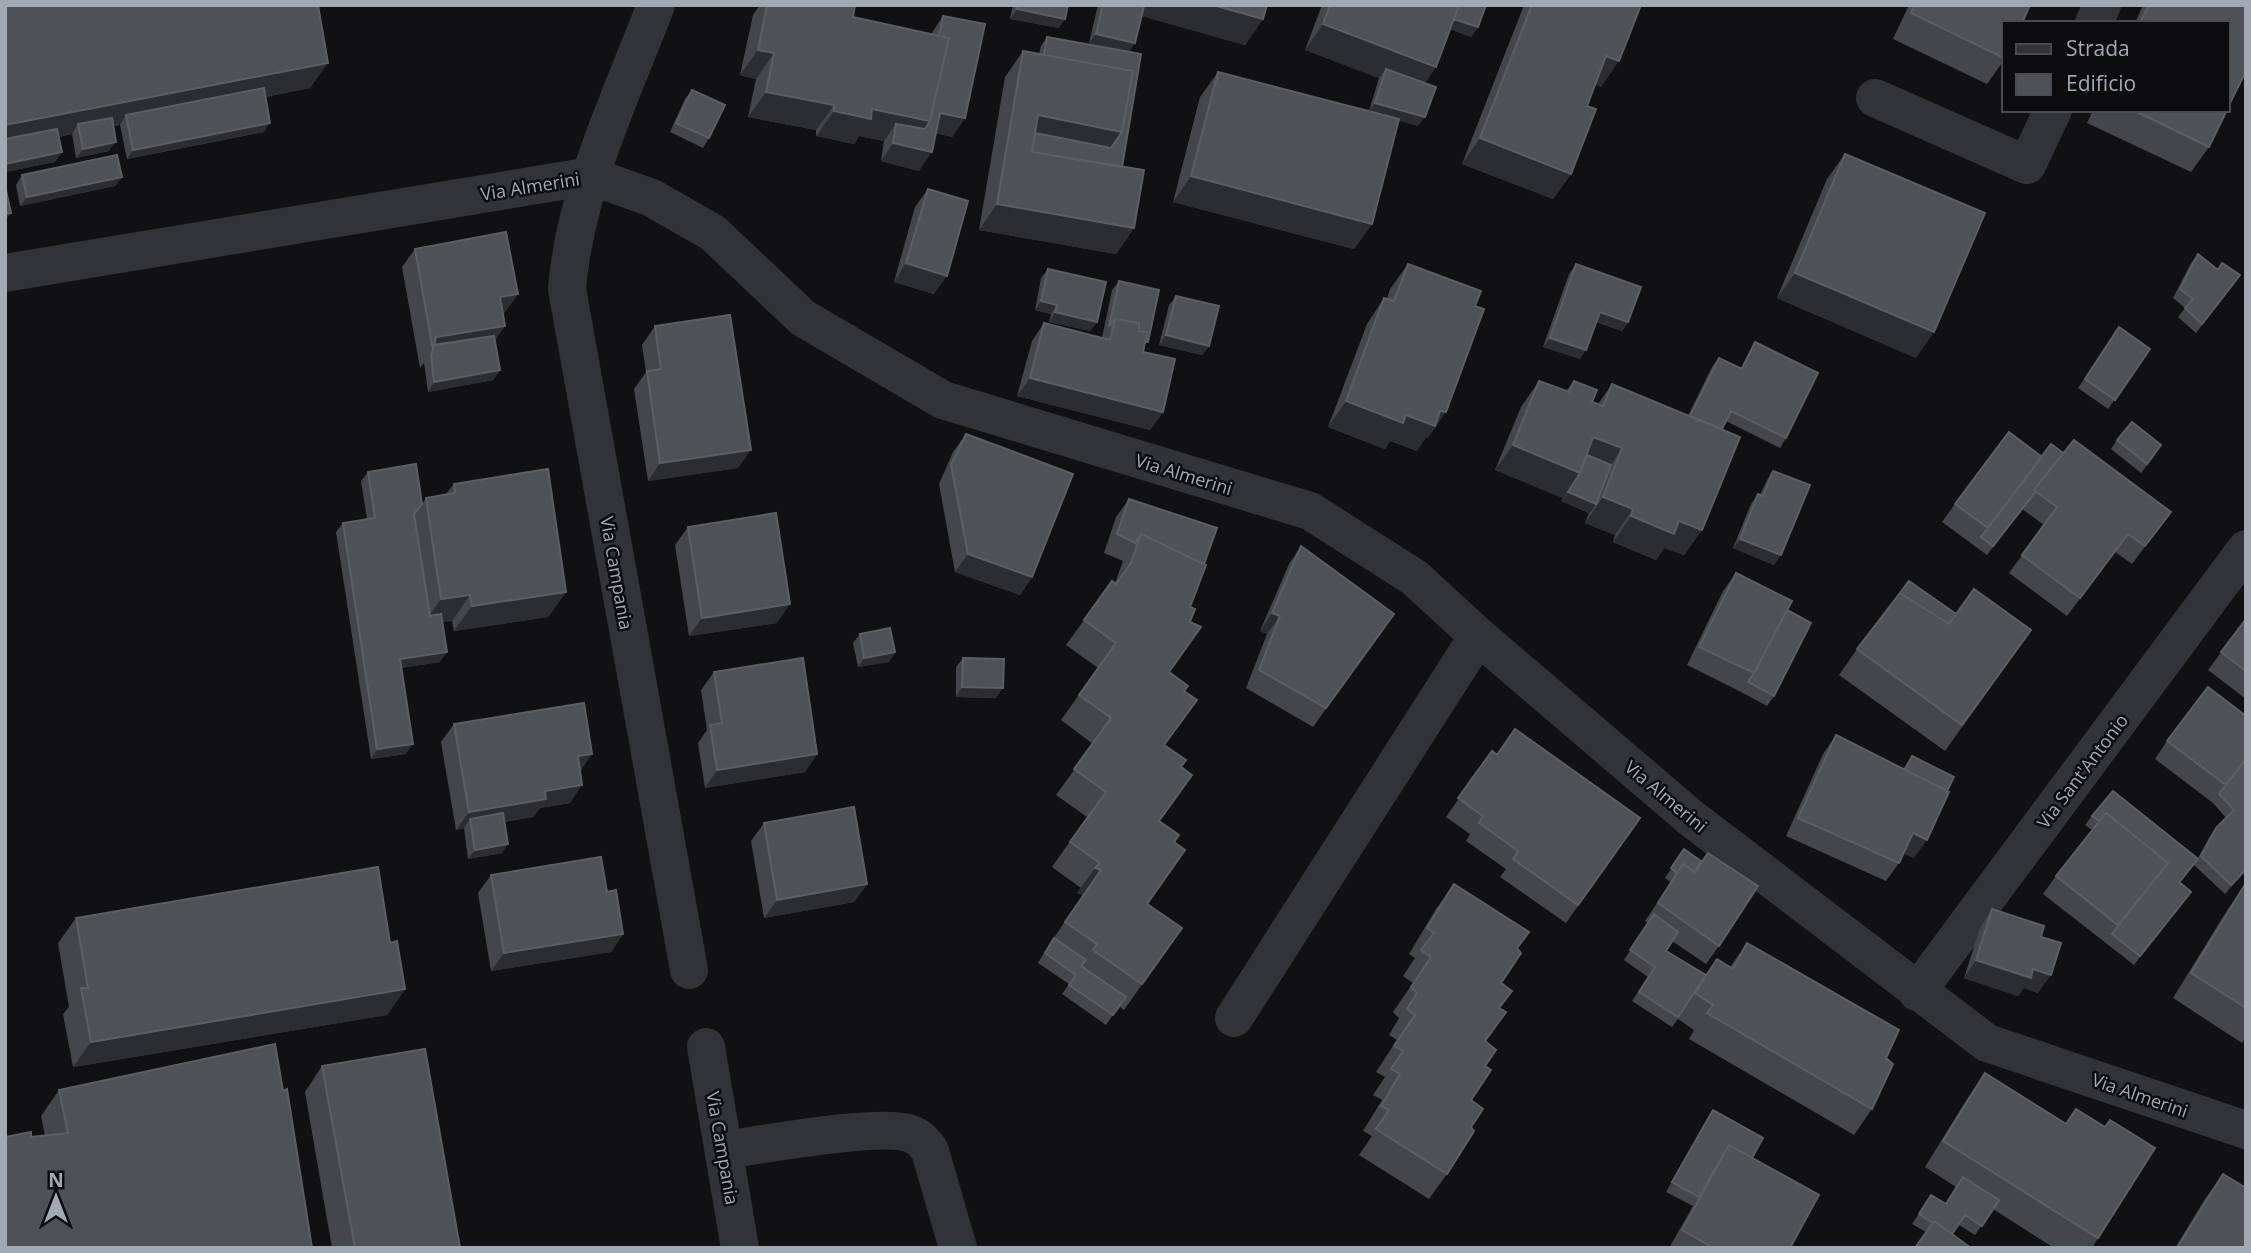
<svg xmlns="http://www.w3.org/2000/svg" width="2251" height="1253" viewBox="0 0 2251 1253" font-family="'Open Sans',sans-serif">
  <style>
    .lines { fill: none; stroke-linecap: round; stroke-linejoin: round }
    .minor { stroke: #323338; stroke-width: 38 }
    .wall { fill: #44464b }
    .shaded-wall { fill: #2b2d30 }
    .building { fill: #4e5156; stroke: #5b5f65; stroke-width: 2 }
    .labels { text-anchor: middle; dominant-baseline: central; stroke-width: 5; stroke-linejoin: round; paint-order: stroke }
    .street-label { font-size: 18px; fill: #a1a9b5; stroke: #0c0c0e }
  </style>
  <rect width="100%" height="100%" fill="#111113"/>
  <g class="lines">
    <!-- minor -->
    <path class="minor" d="M656,5C621,97 575,190 567,289L689,970
      M2094,23L2102,5
      M1875,98L2027,165L2053,110
      M5,273L591,176L652,198L713,233L803,318L943,400L1310,511L1415,578L1478,636L1691,818L1987,1043L2246,1130
      M1917,992L2246,549
      M1234,1018L1478,636
      M706,1047L740,1248
      M724,1150C761,1145 882,1122 911,1134C920,1137 925,1143 930,1151L958,1248"/>
  </g>
  <!-- wall -->
  <path class="wall" d="M5,5L310,88L265,97L264,132L127,159L120,125L113,126L109,151L76,158L72,134L59,137L62,152L55,162L5,172Z
    M760,5H855L853,17L931,34L943,16L965,118L952,137L936,133L919,171L881,161L884,141L859,136L854,144L816,136V130L748,117L756,79L740,75L753,15Z
    M1013,5H1068L1059,28L1010,19Z
    M1098,5H1267L1263,19L1245,45L1142,16L1129,52L1122,167L1134,228L1116,254L979,230L1005,77L1023,51L1039,54L1041,46L1047,37L1111,48L1089,43Z
    M1322,5H1486L1478,27L1471,37L1450,29L1436,67L1425,83L1418,126L1398,120L1372,224L1354,249L1173,202L1200,97L1218,72L1369,111L1379,78L1305,50Z
    M1524,5H1641L1601,87L1595,84L1587,106L1571,174L1553,199L1462,164Z
    M1909,5H2030L2004,23V60L1987,84L1893,39Z
    M2143,5H2246L2228,23H2135Z
    M692,90L709,138L703,148L670,132L685,99Z
    M2093,110H2227L2209,147L2191,172L2087,123Z
    M1845,154L1916,358L1777,298L1827,179Z
    M22,175L122,177L115,186L20,206L16,185Z
    M928,189L934,294L894,282L915,207Z
    M415,249L518,294L505,312L502,313L505,326L494,341L500,370L493,380L428,392L424,363L420,368L402,267Z
    M2198,254L2217,269L2222,263L2234,284L2196,333L2178,317L2185,308L2173,298L2191,263Z
    M1408,264L1428,438L1426,437L1417,451L1390,441L1385,449L1328,427L1367,324L1384,298L1387,299L1390,289Z
    M1576,264L1628,322L1622,331L1596,322L1580,359L1543,347L1569,274Z
    M1048,269L1097,322L1090,331L1049,322L1051,314L1035,310L1041,278Z
    M1119,281L1144,347L1143,352L1163,412L1150,430L1017,396L1032,341L1044,323L1102,338L1112,290Z
    M1176,296L1209,346L1202,355L1159,345L1169,305Z
    M655,326L738,468L648,481L634,389L646,372L642,345Z
    M2119,327L2150,349L2108,409L2078,388Z
    M1755,342L1786,438L1780,448L1726,421L1722,429L1702,530L1684,555L1664,548L1656,560L1613,542L1615,535L1585,523L1589,513L1561,501L1563,498L1495,470L1521,407L1539,381L1566,391L1574,381L1592,402L1598,404L1612,384L1688,416L1712,367L1719,358L1741,368L1749,352Z
    M966,434L1032,577L1020,595L955,572L939,484L953,452Z
    M2117,440L2155,455L2141,473L2111,449Z
    M2063,453L2171,512L2132,564L2115,552L2067,616L2009,573L2044,525L2022,509L1987,555L1942,522L1955,504L2042,457Z
    M1773,471L1774,565L1733,548L1751,504L1758,494L1760,495L1767,480Z
    M368,472L422,504L426,498L446,494L454,484L566,592L548,617L454,631L452,621L442,622L440,662L401,668L406,754L371,759L336,532L343,523L367,519L361,481Z
    M1129,499L1204,564L1169,672L1184,691L1164,745L1181,767L1160,821L1174,842L1147,904L1182,928L1124,1010L1119,1006L1106,1025L1062,994L1069,984L1038,963L1047,948L1083,895L1077,893L1081,888L1052,867L1087,817L1056,795L1093,744L1061,720L1098,668L1066,645L1112,581L1115,583L1123,561L1104,553L1116,517Z
    M688,527L777,623L689,636L675,545Z
    M1301,546L1394,614L1313,727L1246,688L1267,634L1260,631L1289,564Z
    M1736,573L1787,610L1774,696L1767,706L1741,692L1687,665L1723,591Z
    M1956,614L2031,630L1945,751L1839,675L1857,649Z
    M2246,619V699L2208,670Z
    M860,634L895,652L889,662L858,667L853,643Z
    M963,658L996,698L956,697V667Z
    M714,672L817,754L805,772L705,788L698,743L707,730L701,690Z
    M2246,716V873L2245,872L2225,894L2194,865L2196,862L2180,883L2184,901L2134,965L2043,894L2056,876L2092,830L2085,825L2092,816L2198,858L2209,838L2216,828L2226,818L2213,803L2155,759L2167,741Z
    M454,724L580,771L570,803L540,808L533,817L504,822L502,853L468,859L464,828L456,830L441,742Z
    M1836,735L1903,769L1912,756L1914,858L1904,853L1899,863L1886,881L1786,836L1823,754Z
    M1492,751L1497,755L1640,818L1566,923L1500,877L1506,869L1466,841L1470,834L1446,817Z
    M764,823L867,884L854,902L764,918L751,841Z
    M1684,849L1719,946L1706,964L1672,941L1666,951L1706,975L1717,959L1730,967L1747,943L1886,1058L1872,1109L1854,1135L1689,1039L1694,1030L1678,1019L1672,1027L1632,1001L1648,977L1624,960L1648,923L1645,921L1671,882L1665,878Z
    M491,875L607,892L623,934L611,952L491,971L478,893Z
    M1454,884L1517,948L1501,983L1512,991L1500,1008L1486,1041L1485,1066L1471,1100V1127L1447,1174L1429,1199L1359,1155L1372,1136L1363,1131L1382,1100L1373,1095L1385,1077L1376,1072L1397,1040L1389,1035L1399,1018L1393,1012L1413,983L1403,976L1415,958L1409,954L1436,909Z
    M2244,886L2246,887V1037L2242,1043L2173,998L2226,912Z
    M1992,909L2041,937L2038,993L2024,988L2018,996L1964,978L1980,928Z
    M76,918L390,943L405,989L387,1015L73,1067L63,1014L69,1007L58,943Z
    M322,1066L460,1248H332L305,1092Z
    M1985,1073L2066,1123L2076,1109L2098,1238L2092,1248H2054L1993,1209L1975,1235L1959,1225L1926,1232L1912,1224L1925,1205L1946,1204L1956,1187L1925,1167L1967,1099Z
    M59,1090L312,1248L31,1137L45,1135L41,1116Z
    M1713,1110L1752,1158L1790,1248H1669L1693,1206L1666,1192L1707,1119Z
    M2223,1174L2246,1248H2175L2205,1199Z"/>
  <!-- shaded-wall -->
  <path class="shaded-wall" d="M1137,5H1213L1263,19L1245,45L1131,13Z
    M1017,9L1065,19L1059,28L1010,19Z
    M1450,17L1478,27L1471,37L1443,26Z
    M1323,24L1436,67L1418,93L1386,69L1379,78L1305,50Z
    M1096,34L1135,43L1129,53L1089,43Z
    M758,50L774,53L756,79L740,75Z
    M1606,56L1619,61L1601,87L1588,81Z
    M328,63L310,88L128,123L126,115L120,125L80,133L78,124L72,134L5,147V125Z
    M766,92L834,105L816,130L748,117Z
    M1375,103L1425,117L1418,126L1368,112Z
    M872,109L930,121L932,152L919,171L881,161L893,143L896,124L884,141L859,136L854,144L816,136L834,111Z
    M940,113L965,118L952,137L927,131Z
    M1038,115L1122,132L1104,158L1025,142Z
    M270,123L264,132L127,159L133,150Z
    M1480,138L1571,174L1553,199L1462,164Z
    M116,142L109,151L76,158L83,149Z
    M62,152L55,162L5,172V164Z
    M1191,176L1372,224L1354,249L1173,202Z
    M122,177L115,186L20,206L27,197Z
    M997,204L1134,228L1116,254L979,230Z
    M11,213L5,221V214Z
    M906,263L947,276L934,294L894,282Z
    M1795,273L1934,332L1916,358L1777,298Z
    M518,294L505,312L487,315L500,297Z
    M1041,301L1057,305L1051,314L1035,310Z
    M1055,312L1097,322L1090,331L1049,322Z
    M1600,312L1628,322L1622,331L1593,321Z
    M505,326L492,345L433,350L436,337Z
    M1166,335L1209,346L1202,355L1159,345Z
    M1550,338L1586,350L1580,359L1543,347Z
    M500,370L493,380L428,392L434,382Z
    M1030,378L1163,412L1150,430L1017,396Z
    M1346,401L1406,415L1440,411L1446,412L1428,438L1426,437L1417,451L1390,441L1385,449L1328,427Z
    M1593,437L1622,448L1605,474L1578,464Z
    M1513,445L1580,473L1563,498L1495,470Z
    M751,450L738,468L648,481L660,463Z
    M1568,492L1596,504L1590,513L1561,501Z
    M1603,497L1633,509L1615,535L1585,523Z
    M2171,512L2158,530L2132,564L2145,546Z
    M1631,516L1679,521L1702,530L1684,555L1664,548L1656,560L1613,542Z
    M2128,534L2115,552L2067,616L2080,598Z
    M1740,539L1781,555L1774,565L1733,548Z
    M968,554L1032,577L1020,595L955,572Z
    M566,592L548,617L454,631L472,606Z
    M470,595L452,621L423,625L441,599Z
    M790,604L777,623L689,636L702,618Z
    M1272,613L1280,616L1267,634L1260,631Z
    M447,652L440,662L394,669L400,659Z
    M895,652L889,662L858,667L864,658Z
    M962,687L1003,688L996,698L956,697Z
    M413,744L406,754L371,759L377,749Z
    M592,754L580,772L578,756Z
    M817,754L805,772L705,788L717,770Z
    M582,785L570,803L540,808L533,817L471,827L470,819L464,828L456,830L469,812L545,791Z
    M1913,833L1927,840L1914,858L1900,852Z
    M508,844L502,853L468,859L475,850Z
    M1095,868L1101,870L1083,895L1077,893Z
    M2246,869V871L2225,894L2231,885Z
    M867,884L854,902L764,918L777,900Z
    M2191,892L2184,901L2134,965L2140,956Z
    M623,934L611,952L491,971L504,953Z
    M1976,960L2033,969L2051,975L2038,993L2024,988L2018,996L1964,978Z
    M405,989L387,1015L73,1067L91,1042Z"/>
  <!-- building -->
  <path class="building" d="M5,5H318L328,63L5,125Z
    M767,5H855L853,17L949,38L930,121L872,109L871,119L834,111V105L766,92L774,53L758,50Z
    M1018,5H1068L1065,19L1017,9Z
    M1103,5L1144,6L1135,43L1096,34Z
    M1213,5H1267L1263,19Z
    M1330,5H1459L1436,67L1323,24Z
    M1459,5H1486L1478,27L1454,19Z
    M1532,5H1641L1619,61L1606,56L1587,106L1596,109L1571,174L1480,138Z
    M1915,5H2030L2022,23H2004V58L1911,13Z
    M2149,5H2246V71L2228,107V23H2140Z
    M943,16L985,24L965,118L940,113L932,152L893,143L896,124L925,129L930,121L949,38L939,36Z
    M1047,37L1141,54L1122,167L1032,152L1035,133L1111,148L1122,132L1133,71L1044,55Z
    M1023,51L1133,71L1122,132L1038,115L1032,152L1144,170L1134,228L997,204Z
    M1386,69L1436,87L1425,117L1375,103Z
    M1218,72L1399,119L1372,224L1191,176Z
    M264,88L270,123L133,150L126,115Z
    M692,90L725,105L709,138L676,123Z
    M2133,110H2227L2209,147Z
    M112,118L116,142L83,149L78,124Z
    M57,129L62,152L5,164V139Z
    M1845,154L1985,213L1934,332L1795,273Z
    M117,155L122,177L27,197L22,175Z
    M5,186L11,213L5,214Z
    M928,189L968,201L947,276L906,263Z
    M506,232L518,294L500,297L505,326L436,337L433,350L415,249Z
    M2198,254L2218,270L2222,263L2240,275L2202,324L2185,308L2193,299L2180,289Z
    M1408,264L1481,291L1475,306L1484,309L1446,412L1440,411L1435,426L1406,415L1403,423L1346,401L1384,298L1394,301Z
    M1576,264L1641,287L1628,322L1600,312L1586,350L1550,338Z
    M1048,269L1106,282L1097,322L1055,312L1057,305L1041,301Z
    M1119,281L1159,290L1148,342H1145L1147,332L1139,331V323L1115,319L1109,327Z
    M1176,296L1219,306L1209,346L1166,335Z
    M730,315L751,450L660,463L647,371L661,369L655,326Z
    M1115,319L1139,323V331L1147,332L1143,352L1175,359L1163,412L1030,378L1044,323L1110,340Z
    M2119,327L2150,349L2115,400L2085,379Z
    M494,336L500,370L434,382L431,354L433,350L434,345Z
    M1755,342L1818,373L1786,438L1731,411L1722,429L1690,416L1719,358L1742,369Z
    M1539,381L1569,392L1574,381L1597,390L1592,402L1603,406L1612,384L1740,437L1702,530L1679,521L1674,534L1631,516L1633,509L1603,497L1622,448L1593,437L1580,473L1513,445Z
    M2132,422L2161,445L2147,464L2117,440Z
    M2009,432L2042,457L1988,528L1955,504Z
    M966,434L1073,474L1032,577L968,554L951,465Z
    M2074,440L2171,512L2145,546L2128,534L2080,598L2022,555L2057,507L2034,490Z
    M2051,444L2063,453L2034,490L2036,491L1993,546L1981,537Z
    M1587,455L1611,465L1596,504L1568,492L1580,473Z
    M416,464L422,504L414,514L430,616L441,614L447,652L400,659L413,744L377,749L343,523L375,518L368,472Z
    M548,469L566,592L472,606L470,595L441,599L426,498L455,493L454,484Z
    M1773,471L1810,485L1781,555L1740,539L1758,494L1763,496Z
    M1129,499L1217,528L1204,564L1141,534L1135,543L1117,534Z
    M776,513L790,604L702,618L688,527Z
    M1141,534L1206,565L1190,607L1195,609L1190,622L1201,627L1169,672L1188,686L1184,691L1197,700L1164,745L1186,760L1181,767L1192,775L1159,821L1179,835L1174,842L1185,850L1147,904L1182,928L1142,984L1093,950L1097,944L1065,922L1101,870L1095,868L1100,863L1070,842L1106,792L1074,769L1111,718L1079,695L1116,643L1084,620L1112,581L1116,584L1131,563Z
    M1301,546L1394,614L1326,708L1259,670L1280,616L1272,613Z
    M1736,573L1792,601L1754,673L1699,647Z
    M1909,581L1956,614L1949,624L1900,593Z
    M1974,589L2031,630L1962,725L1857,649L1900,593L1949,624Z
    M1787,610L1811,623L1774,696L1748,682L1754,673Z
    M2246,619V671L2221,652Z
    M890,628L895,652L864,658L860,634Z
    M803,658L817,754L717,770L710,725L722,723L714,672Z
    M963,658L1004,659L1003,688L962,687Z
    M2208,687L2246,716V758L2226,785L2167,741Z
    M584,703L592,754L578,756L582,785L545,791L546,799L469,812L454,724Z
    M1515,729L1640,818L1578,905L1513,859L1518,851L1479,823L1483,816L1458,798L1492,751L1497,755Z
    M1836,735L1949,792L1927,840L1913,833L1899,863L1798,818Z
    M1912,756L1954,777L1947,791L1905,770Z
    M2246,759V869L2231,885L2201,856L2216,828L2234,810L2219,794Z
    M2113,791L2198,859L2179,882L2191,892L2140,956L2112,934L2168,863L2106,813L2099,821L2092,816Z
    M854,807L867,884L777,900L764,823Z
    M503,813L508,844L475,850L470,819Z
    M2106,813L2168,863L2118,925L2056,876Z
    M1684,849L1701,861L1695,872L1683,864L1677,873L1671,868Z
    M1708,853L1758,886L1719,946L1658,903L1683,864L1695,872Z
    M601,857L607,892L616,890L623,934L504,953L491,875Z
    M378,867L390,943L397,941L405,989L91,1042L81,988H88L76,918Z
    M1454,884L1529,932L1517,948L1521,953L1501,983L1512,991L1499,1008L1506,1012L1485,1041L1496,1050L1485,1066L1491,1070L1471,1100L1483,1109L1471,1127L1474,1131L1447,1174L1376,1129L1389,1110L1381,1106L1400,1074L1391,1069L1403,1051L1394,1046L1415,1015L1407,1009L1417,993L1411,987L1431,957L1421,950L1434,933L1427,928Z
    M2244,886L2246,887V1008L2191,973Z
    M1992,909L2044,926L2041,937L2061,943L2051,975L2033,969L2031,978L1976,960Z
    M1654,914L1678,932L1666,951L1706,975L1678,1017L1639,992L1655,967L1630,950Z
    M1054,938L1086,960L1081,966L1126,997L1113,1015L1069,985L1076,975L1045,953Z
    M1747,943L1899,1030L1886,1058L1893,1064L1872,1109L1707,1013L1713,1005L1695,993L1717,959L1733,969Z
    M275,1044L283,1091L287,1089L312,1248H5V1137L31,1132V1137L68,1133L59,1090Z
    M425,1049L460,1248H355L322,1066Z
    M1985,1073L2066,1124L2076,1109L2105,1127L2110,1120L2155,1148L2098,1238L1943,1141Z
    M1713,1110L1763,1138L1752,1158L1729,1145L1699,1197L1672,1182Z
    M1729,1145L1819,1195L1790,1248H1714L1682,1230Z
    M2223,1174L2246,1188V1248H2177Z
    M1963,1177L1999,1200L1982,1226L1965,1215L1952,1234L1934,1221L1933,1223L1919,1214L1931,1195L1946,1204Z
    M1934,1221L1971,1248H1915Z"/>
  <g class="labels">
    <!-- street labels -->
    <g class="street-label">
      <text transform="translate(530 186) rotate(-9)">Via Almerini</text>
      <text transform="translate(1184 474) rotate(17)">Via Almerini</text>
      <text transform="translate(617 573) rotate(80)">Via Campania</text>
      <text transform="translate(2082 771) rotate(-53)">Via Sant'Antonio</text>
      <text transform="translate(1666 796) rotate(40)">Via Almerini</text>
      <text transform="translate(2140 1095) rotate(19)">Via Almerini</text>
      <text transform="translate(723 1148) rotate(80)">Via Campania</text>
    </g>
  </g>
  <!-- border -->
  <rect width="2251" height="1253" fill="none" stroke="#a1a9b5" stroke-width="14"/>
  <!-- legend -->
  <rect x="2002" y="21" width="228" height="91" fill="#0c0c0e" stroke="#484b51" stroke-width="2"/>
  <rect x="2016" y="44" width="35" height="10" fill="#323338" stroke="#484b51" stroke-width="2"/>
  <text x="2066" y="56" font-size="21" fill="#a1a9b5">Strada</text>
  <rect x="2016" y="74" width="35" height="21" fill="#4e5156" stroke="#484b51" stroke-width="2"/>
  <text x="2066" y="91" font-size="21" fill="#a1a9b5">Edificio</text>
  <!-- north arrow -->
  <g transform="translate(56 1197)" stroke="#0c0c0e" stroke-width="5" paint-order="stroke">
  <path d="M0-5L12 26L0 18L-12 26Z" fill="#a1a9b5"/>
  <text y="-10" font-size="19" font-weight="bold" text-anchor="middle" fill="#a1a9b5">N</text>
  </g>
</svg>
